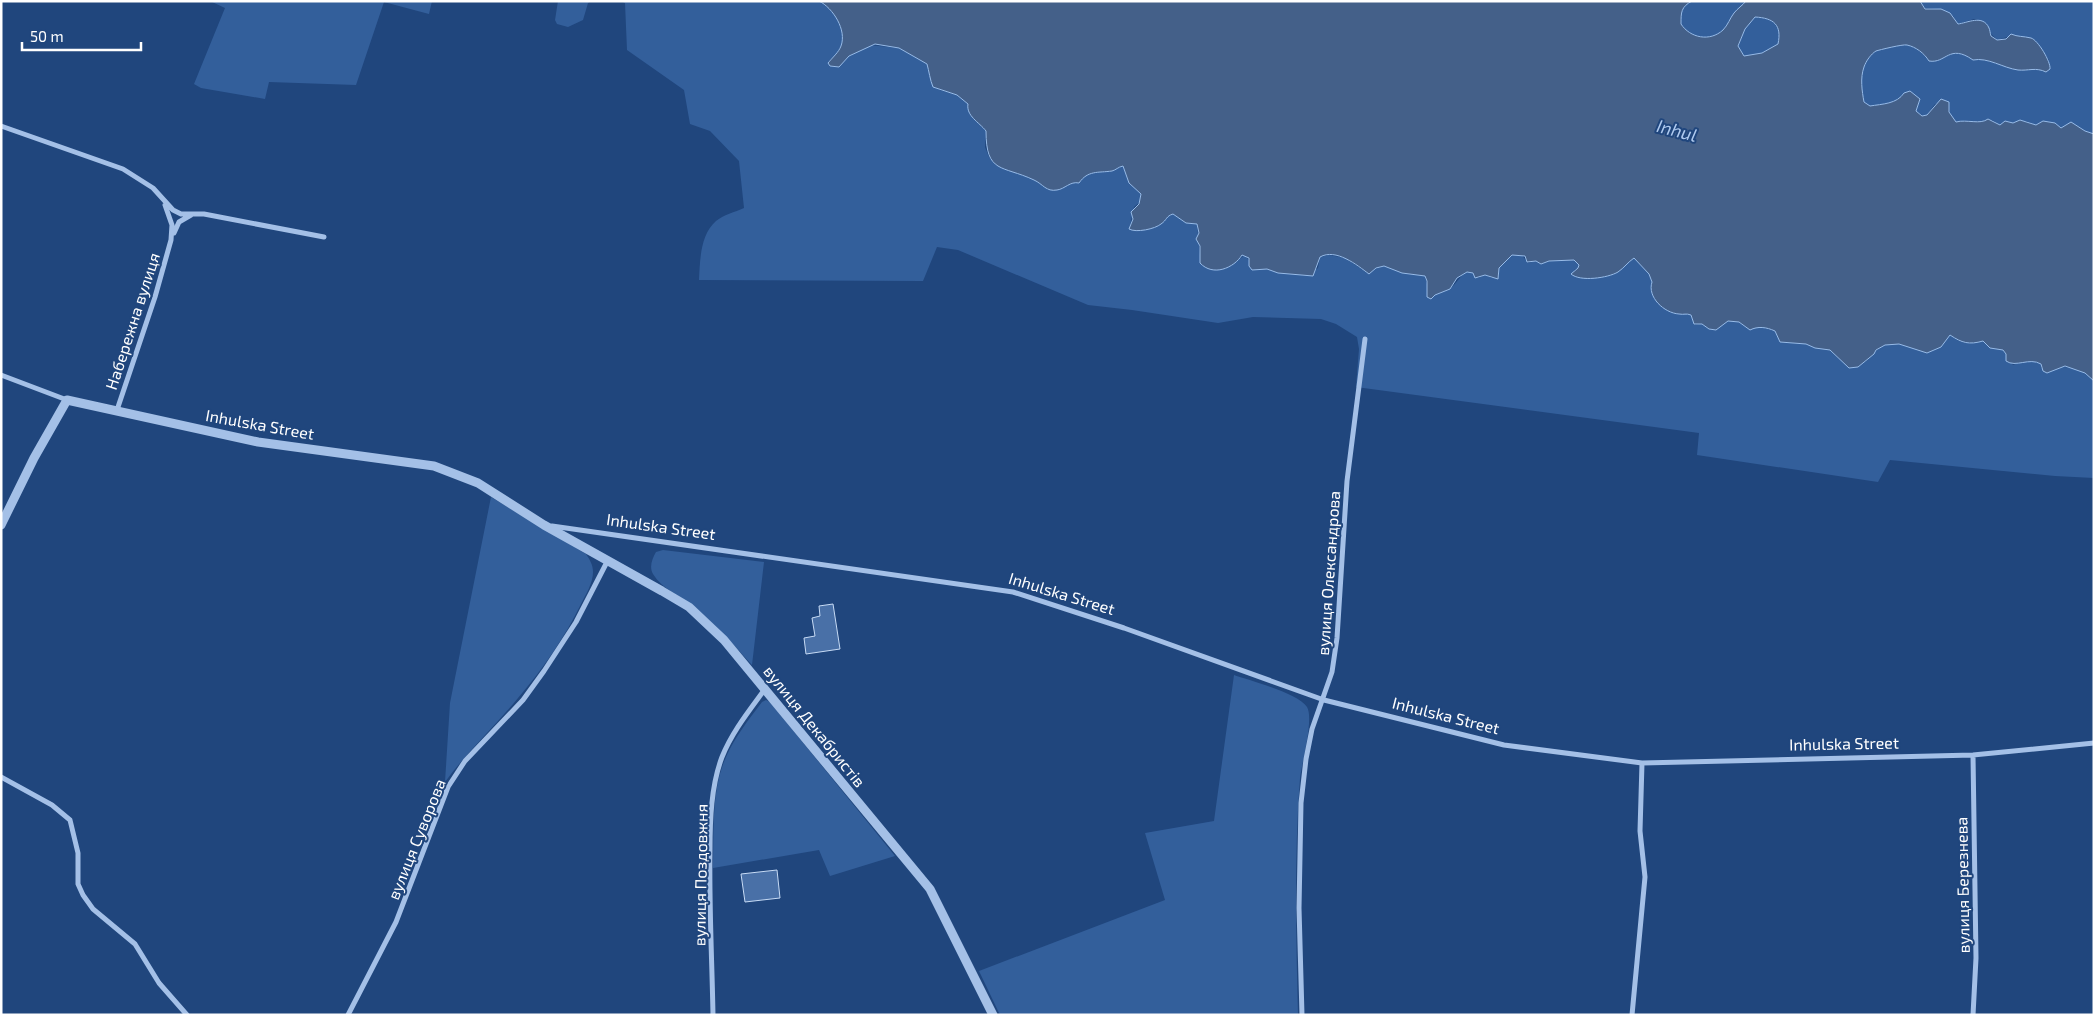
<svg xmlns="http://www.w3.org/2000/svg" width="2095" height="1016" viewBox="0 0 2095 1016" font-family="'Exo 2',sans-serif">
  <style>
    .green { fill: #335f9b }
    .water { fill: #446089; stroke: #97bbe8; fill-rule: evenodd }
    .building { fill: #4970a7; stroke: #c7dbf5 }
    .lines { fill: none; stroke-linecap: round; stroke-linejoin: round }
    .minor { stroke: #a4c0e7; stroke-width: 5 }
    .tertiary { stroke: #a4c0e7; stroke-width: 9 }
    .labels { text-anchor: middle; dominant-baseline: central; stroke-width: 4; stroke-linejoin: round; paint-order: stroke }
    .street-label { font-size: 16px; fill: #fff; stroke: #20467d }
    .water-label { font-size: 18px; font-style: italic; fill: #afcaef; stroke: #20467d }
  </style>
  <rect width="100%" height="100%" fill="#20467d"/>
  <!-- green -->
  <path class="green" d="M210,1H432L429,14L384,2L356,85L269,82L265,99L201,88L194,84L225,8Z
    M558,1H591L588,3L583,20L568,27L557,24L555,20Z
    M621,1H819C833,8 847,30 841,46C839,52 832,58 828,62H843L849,56L869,45L899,48L927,64L932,82L940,90L957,95L968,104L971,115L986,131L985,147L989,157L996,165L1037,181L1048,190H1059L1090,173L1112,171L1123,166L1129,183L1141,194L1140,202L1134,207L1130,226C1140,229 1152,231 1161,224C1166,220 1166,216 1173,214L1186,223L1197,224L1200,255L1225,269L1245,255L1250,262L1267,269L1307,276L1318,268L1320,257L1329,255L1345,258L1366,272L1384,266L1402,273L1425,276L1429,293L1433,297C1437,292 1442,292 1448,290C1457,285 1459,274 1470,271L1478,278L1485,275L1492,278L1499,276V268L1512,255L1521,254L1528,263L1536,261L1541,264L1549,261L1574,260L1579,265L1578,268L1574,270L1581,278C1607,278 1614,273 1634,258L1649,274L1652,282C1648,297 1661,309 1675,313C1681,315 1686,313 1691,315L1695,325L1702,324L1707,326L1728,321L1739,322L1747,328L1762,327L1775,331L1780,342L1806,344L1830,350L1839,359L1865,362C1872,356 1876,349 1885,345C1904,336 1920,361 1940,346C1944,343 1945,338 1950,335C1962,344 1969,345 1983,341L1993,348L2003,350L2013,365C2021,361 2033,360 2041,364V368C2061,367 2081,363 2094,381V478L2055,476L1890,460L1878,482L1697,455L1699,433L1356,387L1359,349L1357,337L1336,324L1321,319L1253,317L1218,323L1132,310L1088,305L958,250L937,247L923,281L699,280C700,261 700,235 716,221C723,215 735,212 744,208L739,161L710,131L690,124L684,90L627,50L625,3Z
    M1692,1H1746C1742,6 1738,8 1734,13C1730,18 1728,25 1723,30C1710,42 1690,38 1681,24C1681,12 1681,7 1692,1Z
    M1920,1H2094V134L2085,131L2074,124L2061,128L2050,122L2043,121L2036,125L2026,121L2000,125L1992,120C1980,123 1969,119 1956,122L1950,116L1948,102L1935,104L1927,115L1923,116L1916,111V107L1904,93C1897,104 1882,104 1870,106L1864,102C1862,90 1860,78 1864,67C1866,61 1871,54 1876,51C1879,50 1903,44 1907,45C1916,47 1923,53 1929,61C1946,64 1949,43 1973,60L1981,59L2019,70L2041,69L2049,60L2037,43L2025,39L2014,35L1997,40L1978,20L1974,19L1958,24L1953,16L1941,9L1925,8Z
    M1755,17C1774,18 1782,25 1778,44L1762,53L1744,56L1738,47L1745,29Z
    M491,497L586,554C590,560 593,565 593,572C593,583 586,594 581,604C565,637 542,670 518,698C494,727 467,752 445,782L450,703Z
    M663,550L764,562L752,665C733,644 714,623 692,605C679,595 662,589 653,574C649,567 652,559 656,552Z
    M1234,675C1251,681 1298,693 1307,707C1314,719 1302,762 1300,778C1294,857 1296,936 1298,1015H1000L979,971L1165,900L1145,833L1214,821Z
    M766,700L770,702L895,856L830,876L819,850L713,868C714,833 711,790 726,757C735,737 749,719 762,702Z"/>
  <!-- water -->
  <path class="water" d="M819,1H1692C1681,7 1681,12 1681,24C1690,38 1710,42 1723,30C1728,25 1730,18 1734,13C1738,8 1742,6 1746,1H1920L1925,9H1941L1950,13L1958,24C1967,23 1983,14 1989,28C1990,30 1990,33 1991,36L1997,40L2006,39L2011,34C2018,37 2023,36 2031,38C2038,40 2051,62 2050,69L2046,72C2036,67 2028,71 2018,70C2003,68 1988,57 1973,60C1949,43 1946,64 1929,61C1924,53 1916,47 1907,45C1903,44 1879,50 1876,51C1871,54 1866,61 1864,67C1860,78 1862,91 1864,102L1870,106C1882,104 1897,104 1904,93L1910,91L1920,99L1916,111L1922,116L1927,115L1941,99L1949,102V112L1956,122C1967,119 1980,125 1988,119L2000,125L2005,121L2013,123L2020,120L2036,125L2043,121L2055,123L2061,128L2071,122L2085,131L2094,134V381L2085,373L2065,366L2047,373L2043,371L2041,364C2029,357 2016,368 2006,361V354L2003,350L1990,348L1983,341C1969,345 1962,343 1950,335L1941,347L1927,353L1899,344L1885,345L1876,350L1874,354L1858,367L1849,368L1830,350L1815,348L1806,344L1780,342L1775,331C1766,327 1758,326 1750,330L1739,322L1728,321L1716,330L1709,329L1702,324H1694L1691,315C1686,313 1684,315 1679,314C1664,313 1647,297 1652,282L1649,274L1634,258C1628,262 1624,268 1618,272C1608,278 1580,282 1571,274L1578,268L1579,265L1574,260L1549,261L1541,264L1536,261L1527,262L1525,256L1512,255L1499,268L1498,279L1485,275L1475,278L1473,273L1467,272L1457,278L1450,289L1435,295L1431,299L1427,297V281L1425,276L1402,273L1384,266L1376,268L1369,274C1357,265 1336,248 1320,257L1313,276L1278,273L1267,269L1252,270L1249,266V258L1242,255C1234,268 1213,277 1200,263V246L1196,239L1199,233L1197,224L1186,223L1173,214C1166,216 1167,220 1161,224C1155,229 1136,233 1129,229L1133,219L1131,212L1139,204L1141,194L1129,183L1123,166C1118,167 1116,170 1112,171C1098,173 1088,170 1079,183C1070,181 1065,189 1057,190C1046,192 1043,184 1034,180C1002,165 986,174 986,131C979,122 966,116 968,104L957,95L933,87C930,80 929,71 927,64L899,48L875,44L849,56L839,67L830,66L828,63C832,58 839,52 841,46C847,30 833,8 819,1ZM1755,17C1774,18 1782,25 1778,44L1762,53L1744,56L1738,46L1745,29Z"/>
  <!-- building -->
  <path class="building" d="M833,604L840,649L806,654L804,638L815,636L812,618L820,616L819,606Z
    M777,870L780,898L745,902L741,874Z"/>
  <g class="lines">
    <!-- minor -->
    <path class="minor" d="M1,126L123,169L153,188L173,210L181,214H204L324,237
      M174,233L179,222L191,215
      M1,375L67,400
      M117,410L155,297L171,240L172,225L165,205
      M552,526L1013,592L1124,628L1324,700L1504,745L1642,763L1973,755L2094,743
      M1973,755L1976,958L1973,1015
      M1,777L52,805L70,820L78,853V884L83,895L93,909L135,944L159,983L187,1015
      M348,1015L396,922L448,787L465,761L523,700L544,671L576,622L608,560
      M713,1015C712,960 709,905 710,851C710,820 711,786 722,757C732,732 749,711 765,689
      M1302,1015L1299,908L1301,803L1306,759L1312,729L1332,672L1337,638L1347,481L1365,339
      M1632,1015L1645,877L1640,831L1642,763"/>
    <!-- tertiary -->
    <path class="tertiary" d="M1,525L34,458L67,400L258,442L434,466L478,483L544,525L662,591L689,607L724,640L930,889L993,1015"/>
  </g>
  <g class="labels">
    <!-- street labels -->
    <g class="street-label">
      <text transform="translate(132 321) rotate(-72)">Набережна вулиця</text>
      <text transform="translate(260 424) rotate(10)">Inhulska Street</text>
      <text transform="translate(661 526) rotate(8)">Inhulska Street</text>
      <text transform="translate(1328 573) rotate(-86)">вулиця Олександрова</text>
      <text transform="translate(1062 593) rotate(17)">Inhulska Street</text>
      <text transform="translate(1446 715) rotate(14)">Inhulska Street</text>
      <text transform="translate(815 726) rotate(51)">вулиця Декабристів</text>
      <text transform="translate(1844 743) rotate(-1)">Inhulska Street</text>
      <text transform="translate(416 839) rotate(-68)">вулиця Суворова</text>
      <text transform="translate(700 875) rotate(-89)">вулиця Поздовжня</text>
      <text transform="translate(1962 885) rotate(-91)">вулиця Березнева</text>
    </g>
    <!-- water labels -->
    <g class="water-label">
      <text transform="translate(1677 130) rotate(15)">Inhul</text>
    </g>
  </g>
  <!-- border -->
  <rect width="2095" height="1016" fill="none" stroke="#ffffff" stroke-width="5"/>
  <!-- scale -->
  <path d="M22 42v8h119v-8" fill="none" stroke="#ffffff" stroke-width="2.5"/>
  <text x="30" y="42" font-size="15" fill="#ffffff" stroke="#20467d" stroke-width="4" paint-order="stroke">50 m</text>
</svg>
